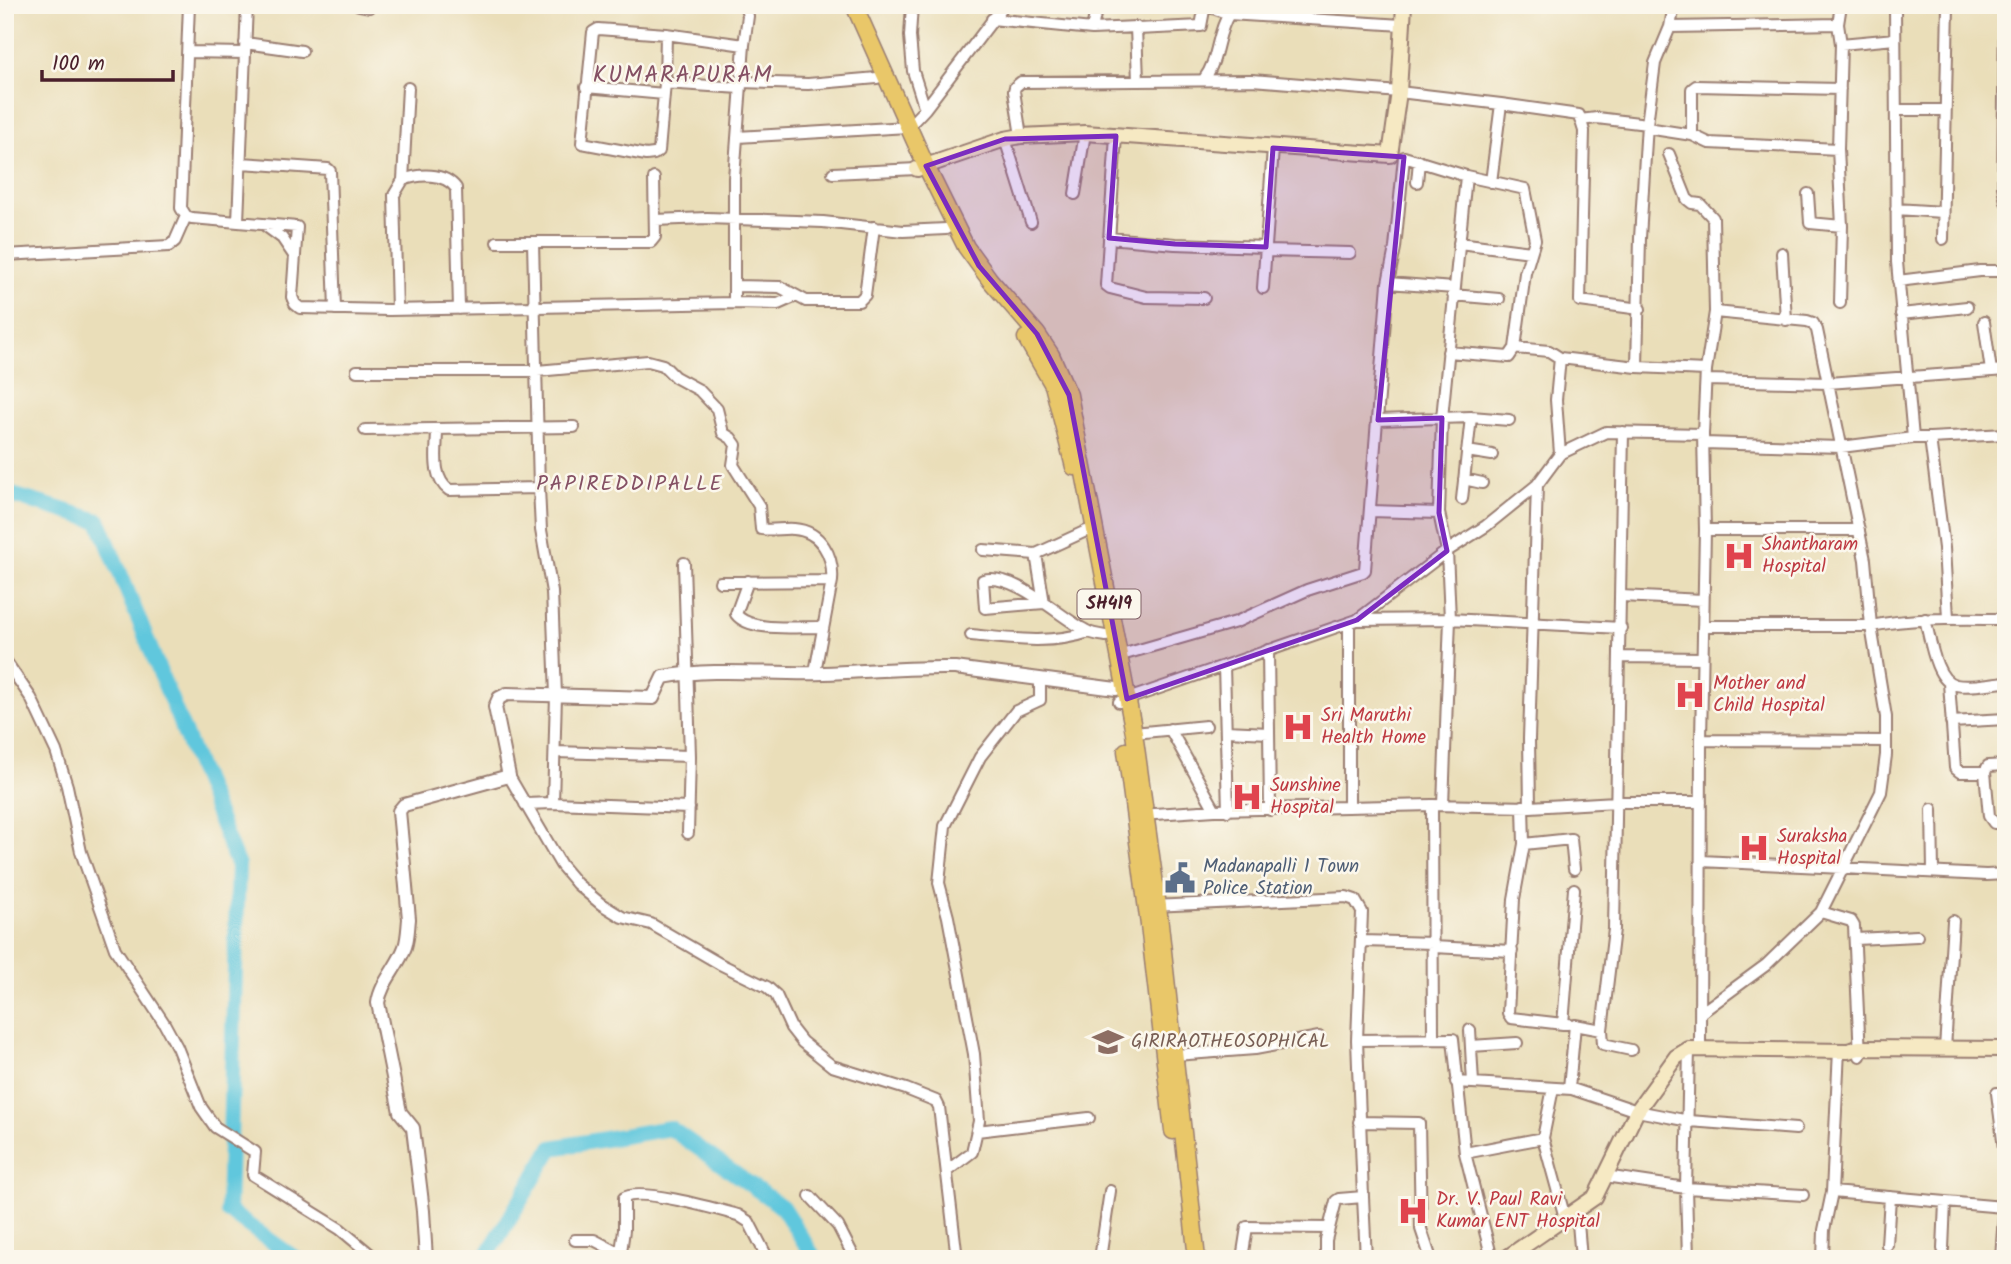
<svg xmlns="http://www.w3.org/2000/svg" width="2011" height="1264" viewBox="0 0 2011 1264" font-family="Kalam,sans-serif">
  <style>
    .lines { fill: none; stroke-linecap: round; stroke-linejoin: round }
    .river { stroke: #60c7dd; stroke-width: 16 }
    .minor-casing { stroke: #9a7e72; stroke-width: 14 }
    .tertiary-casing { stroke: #9a7e72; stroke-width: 16 }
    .secondary-casing { stroke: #9a7e72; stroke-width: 18 }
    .primary-casing { stroke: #9a7e72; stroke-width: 19 }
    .minor { stroke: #fff; stroke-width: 10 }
    .tertiary { stroke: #fff; stroke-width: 12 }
    .secondary { stroke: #f6e9c3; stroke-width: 14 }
    .primary { stroke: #e9c769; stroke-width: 16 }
    .marked { fill: #7b2cbf; fill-opacity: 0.2; stroke: #7b2cbf; stroke-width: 5; stroke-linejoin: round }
    .labels { text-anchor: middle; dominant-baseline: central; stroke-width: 5; stroke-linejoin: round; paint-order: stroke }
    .shield { fill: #fbf7ec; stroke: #7f6065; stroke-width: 2 }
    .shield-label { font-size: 18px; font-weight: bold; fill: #4a1f2b }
    .health-label { font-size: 19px; fill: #be3a42; stroke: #fbf7ec; text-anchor: start }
    .service-label { font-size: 19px; fill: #4e5e75; stroke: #fbf7ec; text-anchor: start }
    .education-label { font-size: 19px; fill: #785e54; stroke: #fbf7ec; text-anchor: start }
    .neighbourhood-label { font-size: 21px; letter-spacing: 2px; fill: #855064; stroke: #fbf7ec }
    .quarter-label { font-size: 23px; letter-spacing: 2px; fill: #855064; stroke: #fbf7ec }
  </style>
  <rect width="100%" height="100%" fill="#fbf7ec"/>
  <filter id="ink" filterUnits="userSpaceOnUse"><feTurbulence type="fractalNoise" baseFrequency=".0143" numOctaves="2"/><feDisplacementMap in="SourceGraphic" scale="14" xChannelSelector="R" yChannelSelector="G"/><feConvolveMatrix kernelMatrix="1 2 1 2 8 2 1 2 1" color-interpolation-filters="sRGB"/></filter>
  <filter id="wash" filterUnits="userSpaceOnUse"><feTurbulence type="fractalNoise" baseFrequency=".00686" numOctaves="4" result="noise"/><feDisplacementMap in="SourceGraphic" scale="28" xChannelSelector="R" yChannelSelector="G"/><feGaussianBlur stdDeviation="1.57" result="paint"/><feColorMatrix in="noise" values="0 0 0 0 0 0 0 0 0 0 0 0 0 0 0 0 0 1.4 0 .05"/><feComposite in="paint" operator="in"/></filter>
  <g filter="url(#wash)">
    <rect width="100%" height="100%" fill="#eadeb9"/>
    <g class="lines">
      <!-- river -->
      <path class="river" d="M5,493L99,521L238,866L228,1211L296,1259
        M485,1259L552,1148L670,1128L782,1207L815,1259"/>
    </g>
  </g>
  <g filter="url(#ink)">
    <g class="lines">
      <!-- minor casing -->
      <g class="minor-casing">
        <path id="minor" d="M189,5L181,208L186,216L192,218L297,227L292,297L295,304L300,308L389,310L734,303V178L744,45L666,34L598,29L593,32L582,143L646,155L654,154L659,151L665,83L666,34
          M359,5L369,7
          M912,5L910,36L913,71L925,109
          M1205,5L1229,14L1402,25
          M1895,5L1897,262L1913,438H1930L1944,548L1948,618
          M2005,5L2003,187L2006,202
          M992,19L1092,29L1097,5
          M1670,27L1838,24
          M1092,29L1136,27L1138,81
          M1137,29L1201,26L1205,5
          M245,43L302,51
          M1841,44L1895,39
          M744,45L748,16L745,5
          M188,52L245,53
          M1204,79C1219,60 1216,34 1229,14
          M741,82L808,84L877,78
          M665,83L740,88
          M586,87L664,94
          M1896,110H1945
          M1580,120L1597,118L1647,124
          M1647,128L1692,135L1709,143L1838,149
          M1692,135V89L1696,86L1840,89
          M1021,136L1014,91L1015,87L1021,82L1252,80L1399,92L1501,104
          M1116,136L1106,285L1110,288L1146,297L1204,298
          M737,137L908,127L925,109L1004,5
          M1005,139L1031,222
          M1669,154L1687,199L1692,203L1700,204L1713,218L1715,312L1706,370L1703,434
          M241,163L328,169L330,171L335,309
          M833,173L917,169
          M403,180L408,88
          M1417,182L1419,161
          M1491,182L1501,104L1579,115L1584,131L1580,301L1640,309
          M1075,194L1085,133
          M1808,194L1810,223L1842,226
          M1896,209L1943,212
          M655,220L707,218L823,222L903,231L946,229
          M238,221L247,5
          M263,224L282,238L295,257
          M1109,238L1175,244L1266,247
          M1943,239L1948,5
          M497,242H651L655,237L654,178
          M1459,243L1531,252
          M1266,251L1350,253
          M1782,253L1786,320
          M5,255L169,246L175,241L186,216
          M1898,281L1980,271H2006
          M1388,283L1454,288
          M736,286L780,287L806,301H859L865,295L874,227
          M1263,288L1273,148
          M1453,295L1499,299
          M734,303L778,304L796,296
          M1840,303L1842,226L1838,149L1841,44L1838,24L1841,5
          M397,310L394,195L403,180C419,174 444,172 456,188L459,309
          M1901,314L1967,307
          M1984,322L1991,371
          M1515,348L1549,351L1560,358L1637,367L1706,370
          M1560,358L1556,400L1560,454
          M1637,367L1640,238L1647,124L1655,63L1670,27L1674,5
          M357,371H537L648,361L663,365L675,377L699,390L717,409L723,433L731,438L736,445L733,465L759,506L761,529C771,531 783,528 794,529C821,531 834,556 832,581L815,672
          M1706,380L1828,383L2006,370
          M1378,420L1471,417L1509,420
          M365,430L574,427
          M437,430C437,450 431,477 449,490L539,488
          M1930,438L2006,434
          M1704,443L1841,447L1913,438
          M1467,451L1492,455
          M1464,479L1482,483
          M1462,499L1471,417
          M1370,511L1439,513
          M1705,530H1859
          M983,550L1036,554L1086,531
          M1036,554L1044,603L985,608L983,580C1014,572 1058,616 1085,630C1091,634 1099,635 1106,636
          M684,563L690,756L688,833
          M748,581L736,614C750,633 800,626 823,627
          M720,582L832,581
          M1621,596L1703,600
          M1925,619C1930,637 1935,682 1956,685C1971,688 1990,683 2006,682
          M1357,620L1450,619L1621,628
          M1349,623V807
          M1703,626H1871L1865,560L1817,330L1813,323L1807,321L1715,312
          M971,635C1012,639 1050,645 1089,632
          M1268,650L1270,810
          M1118,656L1236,622L1307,590L1363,572L1365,570L1388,283L1395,248L1404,157L1466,176
          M1620,657L1702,658
          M5,660L31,698L56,751L67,786L81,852L115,949L164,1023L177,1047L201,1107L215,1127L255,1152L253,1175L340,1229L376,1259
          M1224,666L1228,811
          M1949,683L1955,768L1960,772H1985
          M1119,702L1357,620L1447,551L1486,526L1537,485L1560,454L1606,432L1703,434L1705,530L1701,740L1700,1049
          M1951,722L2006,719
          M1170,729L1215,810
          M1226,731L1269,733
          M1134,733L1206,726
          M1701,740L1886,741
          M555,752L690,756
          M2006,765L1988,766L1985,772L1989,816L1994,823H2006
          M509,776L561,865L577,884L601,904L622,917L651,924L720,964L767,987L776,995L791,1028L802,1042L832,1066L906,1089L936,1101L939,1107L957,1259
          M553,803L689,808
          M525,804L553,803L556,695L552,592L541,530L539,488L533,242
          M1432,805L1433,1037
          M1443,805L1450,619L1447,551L1439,513L1442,418L1466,176L1525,189L1535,240L1525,273L1515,348L1509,357L1448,352
          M1523,806L1524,844L1514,899L1508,1013L1511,1018L1563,1024
          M1530,807L1529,739L1537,485
          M1932,809L1933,872
          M1140,815L1215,810L1432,805L1530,807L1616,802H1701
          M1524,844L1571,839L1574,869
          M1701,861L1986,875L2006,874
          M1153,906L1346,897L1355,900L1362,912L1357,1040L1363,1197L1339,1199L1336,1201L1326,1240V1259
          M1821,912L1851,921L1854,926L1860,1056
          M1856,939L1917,936
          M1363,941L1433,943
          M1433,947L1512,951
          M1702,1012L1766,965L1821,912L1881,792L1886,755V717L1871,626C1916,617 1960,619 2006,619
          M1568,1024H1563L1574,889
          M1470,1030L1473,1083
          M1602,1030L1614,929L1623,432
          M1357,1040L1453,1039L1465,1153L1492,1259
          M1471,1046L1517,1043
          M1945,1049L1953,921
          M1631,1050L1603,1044L1602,1030L1575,1025L1569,1088L1637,1111L1689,1121L1796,1129
          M1175,1055L1255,1049L1319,1037
          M1456,1082L1572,1089
          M1997,1093L2006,1164
          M1359,1122L1419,1123L1421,1229L1431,1259
          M977,1131L1089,1118
          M1543,1138L1553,1088
          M1465,1153L1543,1138L1565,1218
          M947,1171L972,1152L979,1121L974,1054L948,917L939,883L945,826L980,757L1016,711L1040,700V679
          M1605,1176L1686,1188L1803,1195
          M1832,1192L2003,1207
          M810,1196L838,1226L855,1259
          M1363,1197L1366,1259
          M1577,1211L1581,1259
          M575,1240H594L621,1254
          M1887,1245L1890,1197
          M1943,1249L1945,1202
          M2001,1258L2006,1187
          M620,1259L624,1230V1198C639,1187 716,1209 738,1215L749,1222L768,1259
          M1100,1259L1110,1191
          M1242,1259L1247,1227L1329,1228
          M1688,1259L1686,1188L1689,1049
          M1823,1259L1824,1230L1832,1192L1839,1050"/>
      </g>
      <!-- tertiary casing -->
      <g class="tertiary-casing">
        <path id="tertiary" d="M426,1259L423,1211L413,1128L400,1112L378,1003C381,982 398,967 405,947C408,938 408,928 409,919L399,811L404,805L509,776L495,707L499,698L507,694L653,698L663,677C716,667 771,675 825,673C869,671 912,667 955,668L1116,689"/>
      </g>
      <!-- secondary casing -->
      <g class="secondary-casing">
        <path id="secondary" d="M917,169L1005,139L1021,136L1085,133L1390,155L1399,92L1404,5
          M1505,1259L1595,1197L1637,1111L1676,1057L1689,1049L1848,1051L1859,1048L2006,1049"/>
      </g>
      <!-- primary casing -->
      <g class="primary-casing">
        <path id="primary" d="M854,5L926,166L966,247L990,280L1037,334L1051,355L1069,395L1134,733L1158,906L1197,1259
          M1026,338L1053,385L1074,467
          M1126,751L1149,925L1173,1131"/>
      </g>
      <!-- minor -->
      <use href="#minor" class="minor"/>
      <!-- tertiary -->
      <use href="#tertiary" class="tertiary"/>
      <!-- secondary -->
      <use href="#secondary" class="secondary"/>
      <!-- primary -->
      <use href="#primary" class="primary"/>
    </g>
  </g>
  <!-- marked area -->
  <path class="marked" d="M1116,136L1109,238L1175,244L1266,247L1273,148L1404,157L1378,420L1442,418L1439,513L1447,551L1357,620L1127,699L1069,395L1037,334L979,266L926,166L1005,139Z"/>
  <!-- icons -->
  <defs>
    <g id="hospital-bare" transform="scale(2.415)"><path d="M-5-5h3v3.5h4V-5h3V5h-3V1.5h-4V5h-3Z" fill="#e0444e" stroke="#fbf7ec" stroke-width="2.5" paint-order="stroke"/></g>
    <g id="civic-bare" transform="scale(2.415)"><path d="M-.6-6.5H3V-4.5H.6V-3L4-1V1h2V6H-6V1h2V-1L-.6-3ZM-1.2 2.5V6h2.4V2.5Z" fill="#5c6f8a" stroke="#fbf7ec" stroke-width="2.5" paint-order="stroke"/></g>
    <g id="school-bare" transform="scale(2.415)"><path d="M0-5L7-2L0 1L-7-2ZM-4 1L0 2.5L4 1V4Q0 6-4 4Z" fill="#8d6e63" stroke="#fbf7ec" stroke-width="2.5" paint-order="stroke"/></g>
  </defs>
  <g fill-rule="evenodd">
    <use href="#hospital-bare" x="1739" y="556"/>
    <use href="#hospital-bare" x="1690" y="695"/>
    <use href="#hospital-bare" x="1298" y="727"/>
    <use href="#hospital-bare" x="1247" y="797"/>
    <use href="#hospital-bare" x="1754" y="848"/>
    <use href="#civic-bare" x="1180" y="878"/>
    <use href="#school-bare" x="1108" y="1042"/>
    <use href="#hospital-bare" x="1413" y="1211"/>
  </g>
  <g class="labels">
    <!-- shield labels -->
    <rect class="shield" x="1077.5" y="589.5" width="63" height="29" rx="5"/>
    <g class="shield-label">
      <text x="1109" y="604">SH419</text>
    </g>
    <!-- health labels -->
    <g class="health-label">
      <text x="1762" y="545">Shantharam<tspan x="1762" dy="22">Hospital</tspan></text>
      <text x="1713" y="684">Mother and<tspan x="1713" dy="22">Child Hospital</tspan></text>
      <text x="1321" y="716">Sri Maruthi<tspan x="1321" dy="22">Health Home</tspan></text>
      <text x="1270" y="786">Sunshine<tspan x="1270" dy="22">Hospital</tspan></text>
      <text x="1777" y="837">Suraksha<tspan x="1777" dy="22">Hospital</tspan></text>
      <text x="1436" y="1200">Dr. V. Paul Ravi<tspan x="1436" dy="22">Kumar ENT Hospital</tspan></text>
    </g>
    <!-- service labels -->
    <g class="service-label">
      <text x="1203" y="867">Madanapalli 1 Town<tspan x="1203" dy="22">Police Station</tspan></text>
    </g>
    <!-- education labels -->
    <g class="education-label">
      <text x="1131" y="1042">GIRIRAOTHEOSOPHICAL</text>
    </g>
    <!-- neighbourhood labels -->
    <g class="neighbourhood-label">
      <text x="630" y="484">PAPIREDDIPALLE</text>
    </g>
    <!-- quarter labels -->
    <g class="quarter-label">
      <text x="683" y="76">KUMARAPURAM</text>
    </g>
  </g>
  <!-- margin -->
  <rect width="2011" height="1264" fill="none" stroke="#fbf7ec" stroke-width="28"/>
  <!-- scale -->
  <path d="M42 70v10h131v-10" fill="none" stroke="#4a1f2b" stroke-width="3.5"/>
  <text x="52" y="70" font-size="21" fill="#4a1f2b" stroke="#fbf7ec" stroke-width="5" paint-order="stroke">100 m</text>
</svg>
